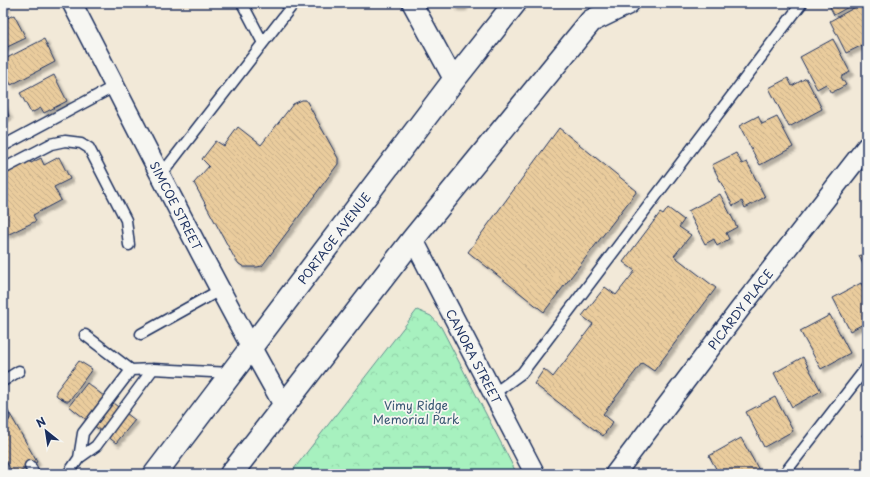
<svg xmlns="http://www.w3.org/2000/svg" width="870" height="477" viewBox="0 0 870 477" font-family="'Playpen Sans',sans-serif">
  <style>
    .forest { fill: url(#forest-crowns); stroke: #61908e }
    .building { fill: url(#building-back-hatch); stroke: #1b2f5e; filter: url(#shadow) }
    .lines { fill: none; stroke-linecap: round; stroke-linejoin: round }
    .lane-casing { stroke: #1b2f5e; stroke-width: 13 }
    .street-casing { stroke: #1b2f5e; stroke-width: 22 }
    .highway-casing { stroke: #1b2f5e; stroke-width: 25 }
    .lane { stroke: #f6f6f2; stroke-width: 10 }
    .street { stroke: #f6f6f2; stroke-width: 19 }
    .highway { stroke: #f6f6f2; stroke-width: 22 }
    .labels { text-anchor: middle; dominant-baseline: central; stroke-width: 3.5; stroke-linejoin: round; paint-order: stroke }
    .street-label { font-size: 12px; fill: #1b2f5e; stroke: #f6f6f2 }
    .park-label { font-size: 12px; fill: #375671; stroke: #f6f6f2 }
  </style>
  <defs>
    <pattern id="forest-crowns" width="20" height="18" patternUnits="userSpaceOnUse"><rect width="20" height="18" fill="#a7f1bf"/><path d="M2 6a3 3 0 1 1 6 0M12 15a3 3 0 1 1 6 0" fill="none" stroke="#8fcfa7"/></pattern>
    <pattern id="building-back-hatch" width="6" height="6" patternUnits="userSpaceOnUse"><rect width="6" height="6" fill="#eacc9d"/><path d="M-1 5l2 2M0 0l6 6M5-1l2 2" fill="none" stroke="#c8b08a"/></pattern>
    <filter id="shadow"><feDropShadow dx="3.5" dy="3.5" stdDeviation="1" flood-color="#0004"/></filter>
  </defs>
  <rect width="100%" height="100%" fill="#f2e9d8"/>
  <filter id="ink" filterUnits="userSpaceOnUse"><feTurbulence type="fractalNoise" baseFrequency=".025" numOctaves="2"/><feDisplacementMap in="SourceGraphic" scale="8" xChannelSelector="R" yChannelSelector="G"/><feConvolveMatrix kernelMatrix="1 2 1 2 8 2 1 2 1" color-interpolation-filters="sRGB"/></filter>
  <g filter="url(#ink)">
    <!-- forest -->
    <path class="forest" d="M417,310L431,316L441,327L517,474H290Z"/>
    <!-- building -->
    <path class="building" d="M3,3H4L7,8L3,10Z
      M452,3H465L463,7H454Z
      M828,3H848L850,6L834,15Z
      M861,4L867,15V43L846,53L830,21Z
      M14,15L26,38L3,49V20Z
      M44,39L55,62L11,85L7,77L3,79V60Z
      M833,39L850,72L841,77L846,85L831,93L826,84L817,89L800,57Z
      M54,75L67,101L44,113L41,108L31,113L20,93Z
      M788,78L792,86L806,78L822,109L789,127L769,88Z
      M302,100H306L338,158V164L262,266L257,267H244L239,264L235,259L194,183L209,166L202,159L216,141L224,146L238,127L261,145L293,104Z
      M3,103L9,116L3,119Z
      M758,116L762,124L777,117L793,147L760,165L739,126Z
      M559,128L637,191L544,312L468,252Z
      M736,153L742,164L747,162L765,197L745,208L742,201L733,206L712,165Z
      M59,157L70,179L54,187L61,200L33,215L36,221L7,235L3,228V173L29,160L31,163L41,158L44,165Z
      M720,194L737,227L726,233L729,239L717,246L714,239L705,244L688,211Z
      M668,208L684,220L679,227L691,235L674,256L716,288L654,371L642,363L603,414L613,422L603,436L534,384L544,369L553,377L593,324L582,316L605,287L616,295L635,271L623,262L660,213L663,215Z
      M867,252V272L859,256Z
      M861,283L867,293V322L850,331L833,298Z
      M830,315L850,353L821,369L800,331Z
      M803,357L821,391L792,407L774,373Z
      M79,361L92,369L69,401H66L57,396L56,394V391Z
      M87,383L135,420L116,443L69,406Z
      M775,397L793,431L764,447L746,412Z
      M10,414L37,462L16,474H13L3,456V417Z
      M867,433V444L862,435Z
      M741,438L760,472L757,474H719L709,456Z"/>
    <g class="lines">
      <!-- lane casing -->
      <g class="lane-casing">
        <path id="lane" d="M242,3L263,43
          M3,146L115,86
          M3,169L51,144L65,141L81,143L89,148L126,220L129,245
          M161,175L294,3
          M141,334L220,290
          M85,335L131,370L153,369L231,373
          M3,381L19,371
          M493,394L522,373L802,3
          M3,414L4,417
          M79,458L83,433L131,370
          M30,466L34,474
          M68,474L79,458L96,446L153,369
          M784,474L867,367"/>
      </g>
      <!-- street casing -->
      <g class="street-casing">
        <g id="street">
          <path id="s1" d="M72,3C142,138 209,274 284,406"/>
          <path d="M412,3L454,80"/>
          <path id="s2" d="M413,239L535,474"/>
          <path id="s3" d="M615,474L740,309L867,146"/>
        </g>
      </g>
      <!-- highway casing -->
      <g class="highway-casing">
        <g id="highway">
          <path id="s4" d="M155,474L454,80L515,3"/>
          <path d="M231,474L413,239L591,21L628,3"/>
        </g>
      </g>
      <!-- lane -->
      <use href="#lane" class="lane"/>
      <!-- street -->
      <use href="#street" class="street"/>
      <!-- highway -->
      <use href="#highway" class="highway"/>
    </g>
  </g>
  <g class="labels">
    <!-- street labels -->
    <g class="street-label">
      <text stroke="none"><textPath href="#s1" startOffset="228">SIMCOE STREET</textPath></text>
      <text stroke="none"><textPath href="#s4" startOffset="296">PORTAGE AVENUE</textPath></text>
      <text stroke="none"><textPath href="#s3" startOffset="207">PICARDY PLACE</textPath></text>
      <text stroke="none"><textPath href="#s2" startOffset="132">CANORA STREET</textPath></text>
    </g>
    <!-- park labels -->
    <g class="park-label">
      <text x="416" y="405">Vimy Ridge<tspan x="416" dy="14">Memorial Park</tspan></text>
    </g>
  </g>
  <!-- margin -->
  <rect width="870" height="477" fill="none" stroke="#f6f6f2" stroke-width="16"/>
  <rect x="8" y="8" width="854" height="461" fill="none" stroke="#1b2f5e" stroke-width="1.5" filter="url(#ink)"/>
  <!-- north arrow -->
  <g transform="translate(46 431) rotate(330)" stroke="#f6f6f2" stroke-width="3" paint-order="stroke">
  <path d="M0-3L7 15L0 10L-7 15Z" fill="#1b2f5e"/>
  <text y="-6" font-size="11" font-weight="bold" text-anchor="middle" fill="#1b2f5e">N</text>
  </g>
</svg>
